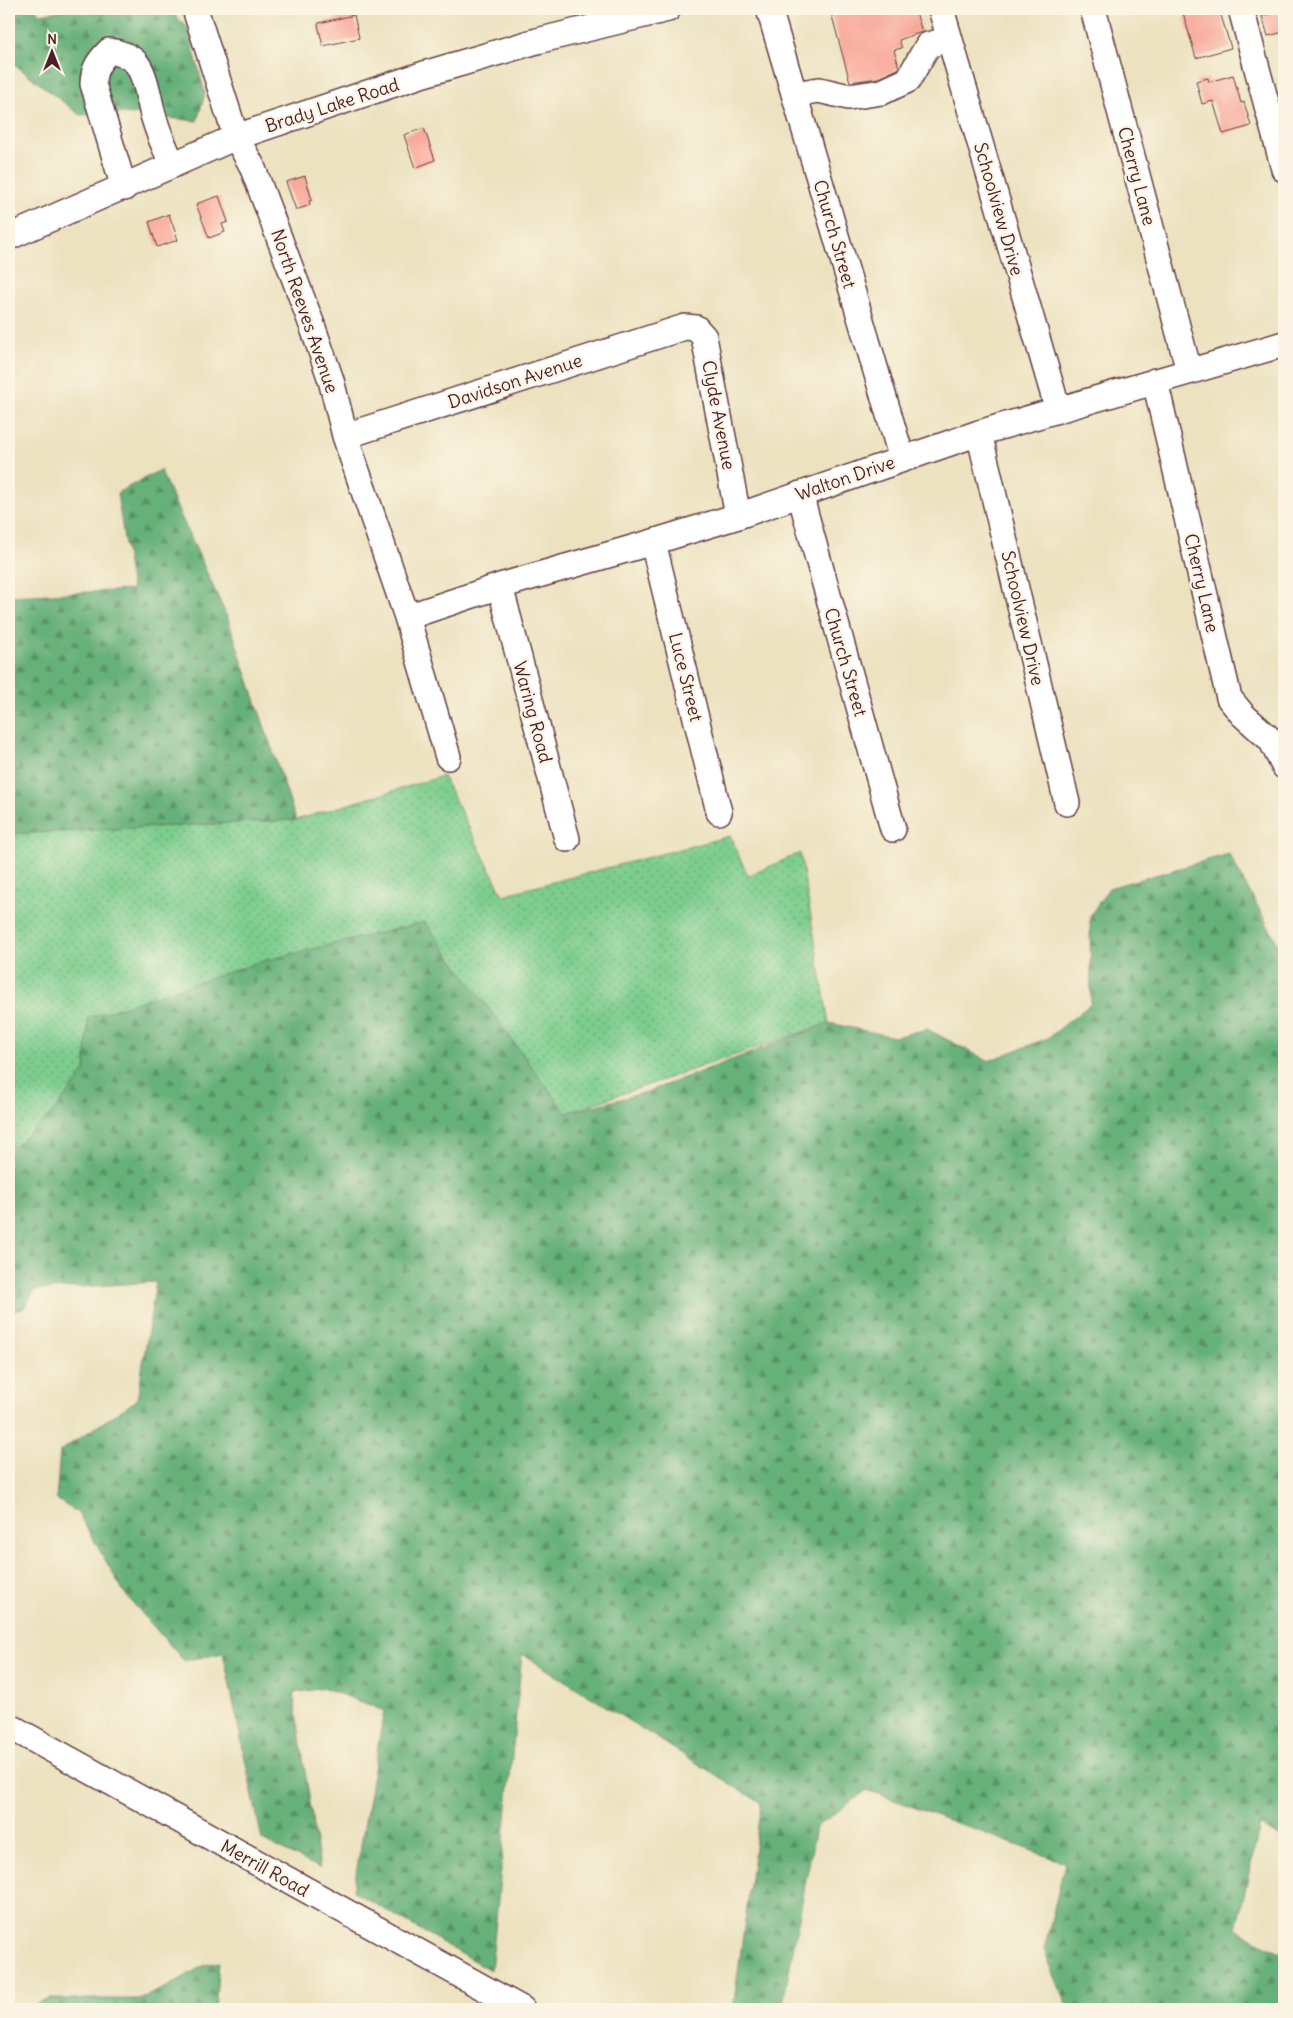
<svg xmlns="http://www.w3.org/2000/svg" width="1293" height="2018" viewBox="0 0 1293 2018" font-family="Delius,sans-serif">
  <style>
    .grass { fill: url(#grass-dots); stroke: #64765c }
    .forest { fill: url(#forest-firs); stroke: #586852 }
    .building { fill: #f8a99a }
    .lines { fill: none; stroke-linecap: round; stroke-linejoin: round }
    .minor-casing { stroke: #623c41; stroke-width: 28 }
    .minor { stroke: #fff; stroke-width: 25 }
    .labels { text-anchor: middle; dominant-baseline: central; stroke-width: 5; stroke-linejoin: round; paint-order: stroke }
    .street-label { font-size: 18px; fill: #4a1f2b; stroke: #fcf5e5 }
  </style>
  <defs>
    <pattern id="grass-dots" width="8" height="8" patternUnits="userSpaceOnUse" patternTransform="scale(1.25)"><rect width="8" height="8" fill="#7dcd8e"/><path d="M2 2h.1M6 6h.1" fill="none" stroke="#68a674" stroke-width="1.8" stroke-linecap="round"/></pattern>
    <pattern id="forest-firs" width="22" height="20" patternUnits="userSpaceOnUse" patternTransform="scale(1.25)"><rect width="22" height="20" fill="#66b079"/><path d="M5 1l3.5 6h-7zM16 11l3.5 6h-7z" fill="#568f63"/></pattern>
  </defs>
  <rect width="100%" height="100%" fill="#fcf5e5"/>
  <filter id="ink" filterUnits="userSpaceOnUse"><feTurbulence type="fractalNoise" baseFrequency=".02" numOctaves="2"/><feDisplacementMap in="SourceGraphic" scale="10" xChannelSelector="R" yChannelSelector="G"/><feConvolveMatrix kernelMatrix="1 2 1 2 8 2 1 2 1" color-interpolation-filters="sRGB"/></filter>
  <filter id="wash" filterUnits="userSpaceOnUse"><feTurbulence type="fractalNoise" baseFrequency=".0096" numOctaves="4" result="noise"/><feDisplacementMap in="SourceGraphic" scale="20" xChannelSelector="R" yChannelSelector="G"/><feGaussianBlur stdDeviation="1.12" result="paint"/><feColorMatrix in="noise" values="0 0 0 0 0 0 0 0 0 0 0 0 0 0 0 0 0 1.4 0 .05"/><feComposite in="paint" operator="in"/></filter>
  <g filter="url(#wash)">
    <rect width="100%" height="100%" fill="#ece2c0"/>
    <!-- grass -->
    <path class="grass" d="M443,776L503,895L730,836L748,876L800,853L829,1023L566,1113L425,923L89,1018L85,1071L52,1114L13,1147L9,1143V834L296,820Z"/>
    <!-- forest -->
    <path class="forest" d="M9,9H35L41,14L69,9H169L188,28L205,94L197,121L125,113L80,115L9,60Z
      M160,470L228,619L296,820L9,834V596L132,590L117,493Z
      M1229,854L1284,955V1841L1260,1825L1236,1929L1284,1954V2009H1068L1044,1950L1065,1863L867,1790L816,1827L782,2009H733L761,1803L522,1654L491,1971L353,1891L384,1711L325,1688L293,1693L320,1868L262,1840L223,1653L184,1661L125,1594L78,1513L56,1499L60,1451L137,1400L156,1282L35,1290L23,1309L9,1312V1143L13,1147L52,1114L85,1071L88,1018L263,961L425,922L566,1113L647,1092L829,1023L894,1037L927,1029L988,1061L1048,1038L1091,1004L1090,916L1109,888Z
      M219,1962L215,2009H25L50,1999H139L167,1987L204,1965Z"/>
    <g id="blocks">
      <!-- building -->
      <path class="building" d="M830,9H915L922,32L899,40L902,48L894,50L899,67L898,69L878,78L850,82Z
        M1182,9H1219L1231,48L1196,58Z
        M1284,10V32L1268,36L1262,16Z
        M354,15L359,38L323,46L318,25L319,23Z
        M1233,75L1241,103L1244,102L1251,126L1223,134L1213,101L1202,104L1196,81L1208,78L1209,82Z
        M424,128L435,160L415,168L404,135Z
        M305,176L312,200L309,201L310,205L296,210L286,182Z
        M219,196L228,222L222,224L225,232L209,238L196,204Z
        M169,214L178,240L157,247L149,222Z"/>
    </g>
  </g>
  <g filter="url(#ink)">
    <use href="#blocks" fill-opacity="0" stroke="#623c41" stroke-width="1"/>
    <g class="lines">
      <!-- minor casing -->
      <g class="minor-casing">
        <path id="minor" d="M195,9L236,137L252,166L312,325L331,380L345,436L407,617L448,757
          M769,9L902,459
          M941,9L1058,410
          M1093,9L1189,371
          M1241,9L1284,169
          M794,94L819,90L849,97L882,92L908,80L928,45L950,39
          M124,188L93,84C93,69 99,61 109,51C118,52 131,56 137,64C146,76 149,100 153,115C158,132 165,149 173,165
          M9,237L236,137L424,74L537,41L668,9
          M1155,381L1229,698L1243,715L1271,740L1284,766
          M979,433L1067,803
          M345,436L685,327L696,328L704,337L738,516
          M800,494L893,829
          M653,542L719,812
          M500,586L567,839
          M407,617L500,586L653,542L738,516L979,433L1284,344
          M9,1726L522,2009"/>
      </g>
      <!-- minor -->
      <use href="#minor" class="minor"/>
    </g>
  </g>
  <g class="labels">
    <!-- street labels -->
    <g class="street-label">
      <text transform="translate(332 105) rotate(-18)">Brady Lake Road</text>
      <text transform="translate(1137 176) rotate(75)">Cherry Lane</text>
      <text transform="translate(999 209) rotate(74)">Schoolview Drive</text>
      <text transform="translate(835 234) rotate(74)">Church Street</text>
      <text transform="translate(305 311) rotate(71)">North Reeves Avenue</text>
      <text transform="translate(515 381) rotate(-18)">Davidson Avenue</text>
      <text transform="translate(719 415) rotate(79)">Clyde Avenue</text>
      <text transform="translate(845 478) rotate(-19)">Walton Drive</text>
      <text transform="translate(1202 583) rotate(77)">Cherry Lane</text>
      <text transform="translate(1023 618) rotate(77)">Schoolview Drive</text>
      <text transform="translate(846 662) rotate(74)">Church Street</text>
      <text transform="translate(686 677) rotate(76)">Luce Street</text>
      <text transform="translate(533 712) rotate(75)">Waring Road</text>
      <text transform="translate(265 1868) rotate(29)">Merrill Road</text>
    </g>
  </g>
  <!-- margin -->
  <rect width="1293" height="2018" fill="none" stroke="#fcf5e5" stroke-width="30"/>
  <!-- north arrow -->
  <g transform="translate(52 52)" stroke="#fcf5e5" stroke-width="4" paint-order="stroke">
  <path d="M0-4L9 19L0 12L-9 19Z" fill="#4a1f2b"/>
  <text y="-8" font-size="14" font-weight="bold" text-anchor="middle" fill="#4a1f2b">N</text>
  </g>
</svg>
